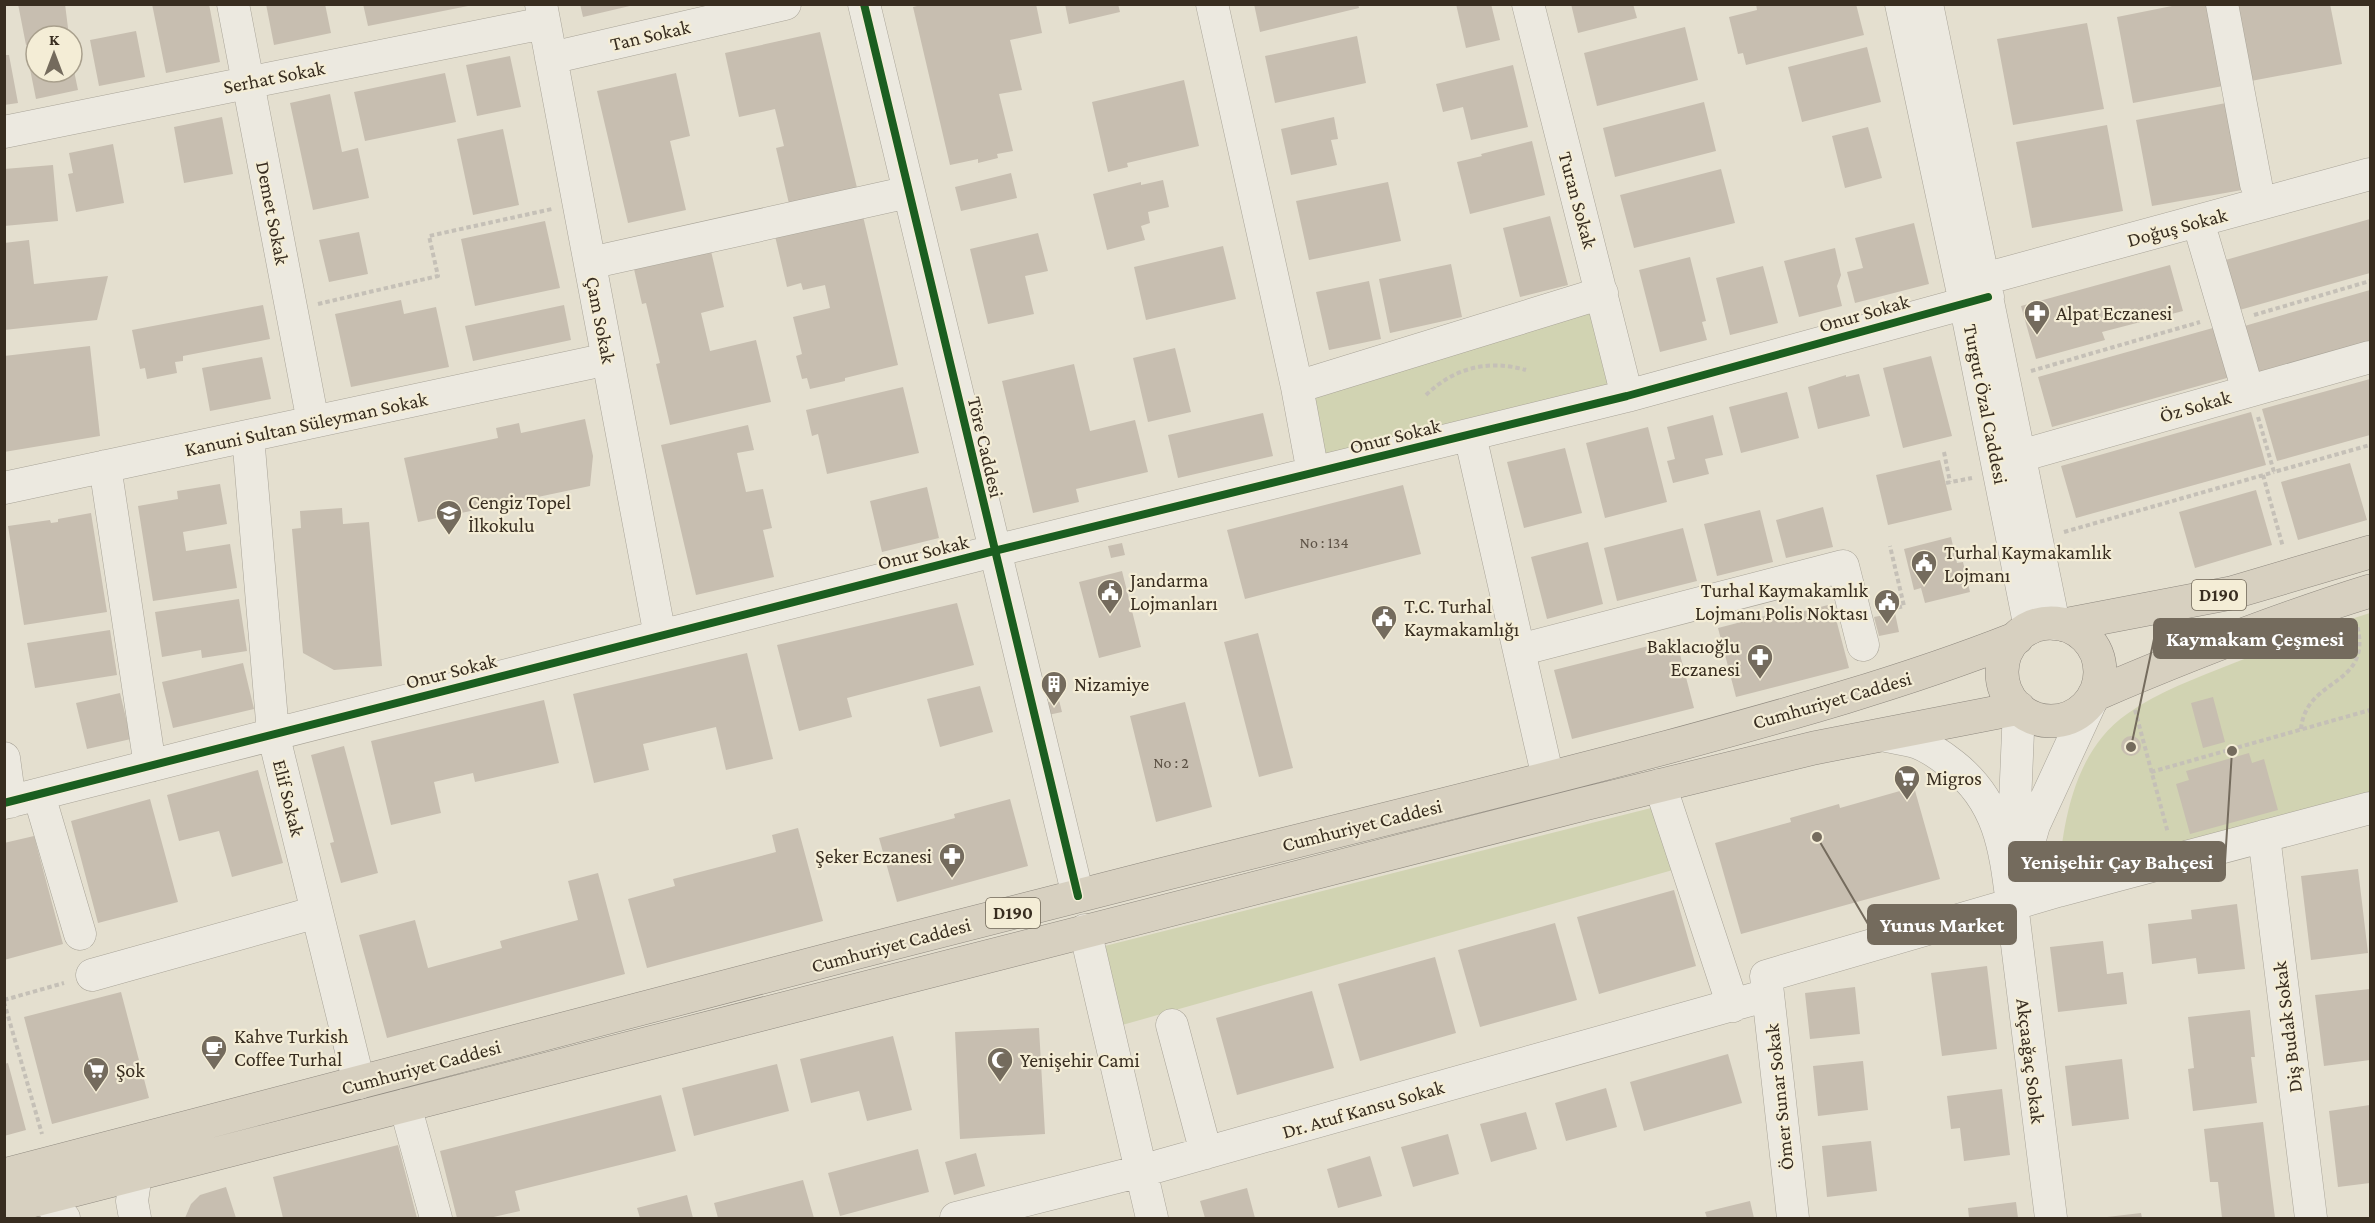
<svg xmlns="http://www.w3.org/2000/svg" width="2375" height="1223" viewBox="0 0 2375 1223" font-family="'Crimson Pro',serif">
  <style>
    .green { fill: #d1d3b2 }
    .building { fill: #c7beb0 }
    .lines { fill: none; stroke-linecap: round; stroke-linejoin: round }
    .minor-casing { stroke: #a9a498; stroke-width: 33 }
    .highway-casing { stroke: #8f897f; stroke-width: 34 }
    .path { stroke: #c5c0b7; stroke-width: 4; stroke-dasharray: 4.5 3; stroke-linecap: butt }
    .minor { stroke: #ece9e0; stroke-width: 32 }
    .highway { stroke: #d7d0c0; stroke-width: 33 }
    .cycleway-casing { stroke: #f4edd6; stroke-width: 11 }
    .cycleway { stroke: #1b5e20; stroke-width: 8 }
    .labels { text-anchor: middle; dominant-baseline: central; stroke-width: 4.5; stroke-linejoin: round; paint-order: stroke }
    .number-label { font-size: 16px; fill: #5c5144 }
    .shield { fill: #f4edd6; stroke: #706757; stroke-width: 1.5 }
    .shield-label { font-size: 18px; font-weight: bold; fill: #382d20 }
    .street-label { font-size: 20px; fill: #382d20; stroke: #f4edd6 }
    .poi-label { font-size: 20px; fill: #382d20; stroke: #f4edd6; text-anchor: start }
    .leader { fill: none; stroke: #746b5d; stroke-width: 2 }
    .callout-dot { fill: #746b5d; stroke: #f4edd6; stroke-width: 2 }
    .callout { fill: #746b5d; stroke: #746b5d; stroke-width: 2 }
    .callout-label { font-size: 21px; text-anchor: middle; font-weight: bold; fill: #fff }
  </style>
  <rect width="100%" height="100%" fill="#e4dfcf"/>
  <!-- green -->
  <path class="green" d="M1602,293L1627,396L1313,473L1297,387Z
    M2370,613V808L2058,891C2061,829 2072,752 2127,714C2159,691 2197,678 2234,663C2279,646 2324,627 2370,613Z
    M1667,804L1687,866L1108,1029L1089,950Z"/>
  <!-- building -->
  <path class="building" d="M18,4H65L69,36H36V43L26,45Z
    M152,4H209L220,62L166,73Z
    M266,4H325L331,33L274,45Z
    M363,4H468V6L368,26Z
    M580,4H633L634,5L583,17Z
    M925,4H1036L1042,33L1010,40L1022,90L999,94L1013,151L997,154L998,158L978,163V159L950,165L913,7Z
    M1065,4H1118L1120,12L1069,24Z
    M1254,4H1358L1359,8L1260,32Z
    M1456,4H1491L1500,40L1466,48Z
    M1571,4H1633L1637,18L1578,33Z
    M1756,4H1856L1864,35L1746,65L1743,53L1738,54L1729,17L1757,10Z
    M2182,4H2208L2223,86L2133,103L2117,17Z
    M2237,4H2330L2342,64L2251,81Z
    M2087,23L2104,109L2013,125L1997,39Z
    M1685,27L1698,80L1597,106L1584,53Z
    M136,31L145,77L99,86L90,40Z
    M820,32L858,192L790,208L776,148L784,146L775,109L739,117L725,53Z
    M1357,36L1366,83L1275,103L1265,56Z
    M1867,47L1881,102L1802,122L1788,67Z
    M36,52V72H72L73,66L78,90L36,99L27,54Z
    M4,55H9L18,103L4,105Z
    M510,56L521,107L477,116L466,65Z
    M1513,65L1528,127L1471,140L1463,107L1443,112L1436,84Z
    M445,73L456,122L365,141L354,92Z
    M676,73L690,136L670,141L686,210L628,223L597,91Z
    M1184,80L1199,146L1127,163L1128,167L1108,172L1092,102Z
    M330,94L342,152L358,148L369,198L313,210L290,103Z
    M1704,102L1716,151L1615,177L1603,128Z
    M2226,103L2242,190L2152,206L2136,120Z
    M222,117L233,174L184,183L174,127Z
    M1334,117L1338,139L1331,140L1337,165L1291,175L1281,129Z
    M2107,125L2123,211L2032,228L2016,142Z
    M1868,127L1882,178L1845,188L1832,136Z
    M503,129L519,205L473,215L457,139Z
    M1532,141L1545,195L1470,214L1457,162L1482,156L1481,154Z
    M113,144L124,203L76,212L68,174L73,173L69,153Z
    M53,165L58,221L4,226V169Z
    M1721,169L1735,223L1634,248L1620,195Z
    M1011,173L1017,198L961,211L955,187Z
    M1163,180L1169,207L1148,212L1150,223L1141,226L1145,240L1107,250L1093,194L1141,182V185Z
    M1388,182L1401,241L1309,260L1296,201Z
    M863,216L898,365L845,378V381L810,389L807,378L802,379L796,356L802,354L793,317L830,308L825,285L803,290L801,283L787,287L775,236Z
    M1550,216L1568,285L1520,297L1503,228Z
    M2370,219V273L2236,311L2222,261Z
    M545,221L560,288L475,306L461,239Z
    M1914,223L1929,284L1855,303L1847,272L1863,268L1855,238Z
    M359,232L368,274L329,282L319,240Z
    M1038,233L1048,271L1025,276L1034,314L988,324L970,249Z
    M29,240L34,284L108,276L97,320L4,330V243Z
    M1223,246L1236,299L1146,320L1134,267Z
    M1835,248L1841,275L1837,286L1842,306L1799,317L1784,261Z
    M711,251L724,307L701,313L710,351L756,340L771,402L670,425L656,364L660,363L646,303L642,304L634,269Z
    M1690,257L1706,321L1702,322L1707,340L1660,352L1639,270Z
    M1451,264L1462,317L1390,333L1379,279Z
    M2170,265L2183,311L2102,332L2105,340L2036,359L2021,306Z
    M1763,266L1778,323L1730,335L1716,278Z
    M1369,281L1381,339L1329,350L1316,292Z
    M2370,290V344L2255,377L2241,327Z
    M401,300L404,314L436,307L449,367L351,387L335,314Z
    M263,305L270,339L183,356V361L175,362L177,373L147,379L145,368L140,369L132,330Z
    M564,305L571,340L473,361L465,326Z
    M2220,326L2234,376L2052,427L2038,377Z
    M90,346L100,436L4,452V356Z
    M1175,348L1191,412L1148,422L1133,358Z
    M1931,356L1952,436L1903,448L1883,368Z
    M262,357L271,399L210,411L202,368Z
    M1074,364L1090,431L1135,420L1148,472L1076,489L1079,502L1033,513L1002,381Z
    M1859,374L1870,416L1818,429L1808,387L1846,375V377Z
    M2370,379V435L2277,461L2262,409Z
    M903,387L919,453L827,474L818,434L812,436L806,410Z
    M1787,392L1799,438L1741,453L1729,407Z
    M2251,412L2266,465L2076,518L2061,466Z
    M1263,413L1273,456L1178,478L1168,435Z
    M1713,415L1723,455L1705,459L1709,474L1673,483L1667,461L1675,459L1667,427Z
    M585,419L593,456L590,486L418,522L404,458L498,438L496,428L519,423L521,433Z
    M748,425L754,450L737,453L746,492L763,489L772,528L763,530L774,577L696,595L661,445Z
    M1648,427L1667,502L1605,518L1586,443Z
    M1565,448L1582,513L1524,528L1507,462Z
    M1940,460L1952,510L1888,525L1876,475Z
    M2350,463L2367,520L2298,540L2281,482Z
    M220,484L227,524L183,532L186,551L230,544L237,588L153,601L138,506L178,499L177,491Z
    M1403,485L1421,554L1245,599L1227,530Z
    M927,487L939,538L882,552L870,501Z
    M2256,490L2272,545L2195,568L2179,512Z
    M1823,507L1833,547L1786,558L1776,520Z
    M342,508L343,524L369,522L382,666L334,670L303,653L292,529L301,528L300,511Z
    M1760,510L1773,562L1717,576L1704,524Z
    M91,513L107,612L24,625L8,526L50,520L51,523L58,522V519Z
    M1683,528L1697,581L1617,601L1604,548Z
    M1951,537L1957,563L1963,562L1970,592L1925,603L1921,588L1914,590L1904,549Z
    M1588,542L1603,604L1547,619L1531,557Z
    M1122,543L1125,555L1111,558L1108,546Z
    M1122,571L1141,647L1099,658L1079,582Z
    M239,599L247,651L202,658L201,650L162,657L155,612Z
    M957,603L974,665L847,698L852,717L799,731L777,645Z
    M1832,604L1849,668L1736,697L1718,628L1780,612L1781,617Z
    M1895,613L1899,632L1879,636L1874,617Z
    M110,630L117,675L35,688L27,643Z
    M1258,633L1293,768L1259,777L1224,642Z
    M1676,639L1694,708L1572,739L1554,670Z
    M747,653L773,759L726,770L716,727L643,744L649,770L594,783L573,694Z
    M243,663L254,709L173,728L162,682Z
    M980,686L993,732L940,747L927,699Z
    M120,693L131,739L87,749L76,703Z
    M2213,697L2225,742L2203,748L2191,703Z
    M544,700L559,763L475,782L473,773L434,782L441,813L391,825L371,741Z
    M1059,700L1062,712L1048,715L1046,703Z
    M1185,702L1212,807L1156,822L1130,716Z
    M2121 746a10 10 0 1 1 20 0a10 10 0 1 1-20 0Z
    M344,746L378,873L341,883L330,843L334,842L311,755Z
    M2249,753L2252,763L2264,759L2278,810L2190,834L2176,784L2189,780L2186,771Z
    M258,770L283,863L232,877L219,831L179,841L167,795Z
    M1914,787L1940,879L1741,934L1715,843L1791,822L1790,818L1839,804L1840,808Z
    M150,799L178,902L98,923L71,821Z
    M1010,799L1028,866L897,902L879,838L955,818L954,814Z
    M798,828L823,921L647,968L628,899L675,886L673,879L776,852L772,835Z
    M34,836L63,944L4,960V843Z
    M2358,869L2368,953L2311,960L2301,876Z
    M598,873L625,974L387,1038L359,935L415,920L428,968L502,948L500,941L578,920L568,881Z
    M1674,890L1696,966L1599,994L1577,917Z
    M2237,904L2245,969L2198,974L2196,958L2152,964L2148,924L2192,919L2191,910Z
    M1555,923L1577,1000L1480,1027L1458,950Z
    M2103,941L2107,974L2123,972L2127,1004L2058,1012L2050,947Z
    M1435,957L1456,1033L1360,1061L1338,984Z
    M1987,966L1997,1049L1942,1056L1931,973Z
    M1855,987L1860,1034L1810,1039L1805,993Z
    M2370,989V1060L2324,1066L2315,995Z
    M1312,991L1334,1068L1237,1095L1216,1018Z
    M121,992L149,1098L52,1124L24,1017Z
    M2250,1010L2255,1057H2251L2257,1103L2193,1111L2188,1069L2194,1068L2188,1017Z
    M1039,1028L1045,1134L960,1139L955,1032Z
    M893,1036L912,1110L867,1121L859,1091L811,1103L800,1059Z
    M1728,1054L1742,1103L1644,1131L1630,1082Z
    M2122,1059L2129,1119L2072,1126L2065,1066Z
    M1863,1061L1868,1110L1818,1116L1813,1066Z
    M8,1063L26,1130L4,1136V1064Z
    M777,1064L789,1111L694,1136L682,1088Z
    M1606,1088L1617,1127L1566,1141L1555,1103Z
    M2002,1089L2010,1155L1964,1161L1960,1128L1951,1129L1947,1096Z
    M661,1095L676,1151L515,1191L520,1211L489,1218H457L440,1151Z
    M2370,1105V1183L2338,1187L2329,1111Z
    M1526,1112L1537,1149L1491,1162L1480,1124Z
    M2263,1122L2275,1218H2222L2218,1182H2210L2204,1129Z
    M1448,1134L1459,1174L1413,1187L1401,1147Z
    M1871,1141L1877,1191L1827,1197L1822,1146Z
    M398,1145L417,1218H283L273,1177Z
    M918,1149L929,1192L840,1216L828,1173Z
    M976,1153L985,1186L954,1195L945,1162Z
    M1370,1156L1382,1196L1338,1208L1327,1169Z
    M803,1180L814,1218H718L714,1203Z
    M226,1187L236,1218H185L191,1204L200,1195Z
    M1247,1188L1255,1218H1205L1200,1201Z
    M687,1195L693,1218H640L637,1208Z
    M1750,1201L1754,1218H1707L1705,1212Z
    M2016,1202L2018,1218H1969L1968,1208Z
    M2141,1213L2142,1218H2108L2107,1217Z"/>
  <g class="lines">
    <!-- minor casing -->
    <g class="minor-casing">
      <path id="minor" d="M233,4L313,422
        M541,4L660,636
        M864,4L1078,896
        M1212,4L1297,387L1313,473
        M1528,4L1627,396
        M1901,4L1965,303L2030,628
        M1927,4L2054,624
        M2222,4L2256,184
        M551,58L785,4
        M4,132L544,23
        M2198,221L2248,391
        M590,263L909,192
        M1984,279L2370,174
        M1297,387L1602,293
        M1470,435L1548,778
        M248,436L273,733L359,1083
        M2020,456L2370,357
        M105,466L150,766
        M4,488L608,359
        M1519,650L1843,566L1863,645
        M1882,735C1894,738 1907,739 1918,743C1931,748 1943,757 1953,765C2000,802 2005,849 2012,904L2051,1218
        M4,758L10,802
        M1660,785L1733,1006
        M39,795L80,934
        M4,803L994,551L1627,396L1988,297
        M2264,836L2311,1218
        M2013,851L2019,708
        M2016,888L2034,825L2094,695
        M1085,930L1152,1218
        M92,975L317,912
        M1172,1025L1206,1153
        M405,1105L436,1218
        M45,1198L64,1218
        M135,1218L132,1201L136,1174
        M956,1218L1141,1171L1768,995
        M1793,1218L1766,976L2058,891L2370,808"/>
    </g>
    <!-- highway casing -->
    <g class="highway-casing">
      <path id="highway" d="M2002 672a49 49 0 1 1 98 0a49 49 0 1 1-98 0Z
        M2064,625L2231,593L2370,552
        M2094,695C2185,656 2276,620 2370,591
        M4,1175C390,1075 774,972 1160,875C1329,833 1499,792 1668,747C1786,715 1903,683 2017,638
        M4,1208L1584,804L1814,748L2019,708"/>
    </g>
    <!-- path -->
    <path class="path" d="M318,304L438,276L429,236L552,209
      M2254,315L2370,281
      M2031,371L2200,322
      M1426,395C1454,368 1488,359 1526,370
      M2258,417L2274,472L2370,445
      M1944,452L1950,482
      M2263,475L2283,547
      M1946,483L1972,478
      M2064,532L2274,472
      M1883,611L1904,606L1890,546
      M2135,710L2168,833
      M2301,729C2306,676 2373,688 2357,625
      M2151,772L2370,710
      M4,1000L64,983
      M4,1002L42,1134"/>
    <!-- minor -->
    <use href="#minor" class="minor"/>
    <!-- highway -->
    <use href="#highway" class="highway"/>
    <!-- cycleway casing -->
    <g class="cycleway-casing">
      <path id="cycleway" d="M864,4L1078,896
        M4,803L994,551L1627,396L1988,297"/>
    </g>
    <!-- cycleway -->
    <use href="#cycleway" class="cycleway"/>
  </g>
  <!-- icons -->
  <defs>
    <g id="pharmacy-pin" transform="scale(1.35)"><path d="M0 17L-7.5 6A9.5 9.5 0 1 1 7.5 6Z" fill="#746b5d" stroke="#f4edd6"/><path d="M-2-6h4v4h4v4h-4v4h-4v-4h-4v-4h4Z" fill="#fff"/></g>
    <g id="school-pin" transform="scale(1.35)"><path d="M0 17L-7.5 6A9.5 9.5 0 1 1 7.5 6Z" fill="#746b5d" stroke="#f4edd6"/><path d="M0-5L7-2L0 1L-7-2ZM-4 1L0 2.5L4 1V4Q0 6-4 4Z" fill="#fff"/></g>
    <g id="civic-pin" transform="scale(1.35)"><path d="M0 17L-7.5 6A9.5 9.5 0 1 1 7.5 6Z" fill="#746b5d" stroke="#f4edd6"/><path d="M-.6-6.5H3V-4.5H.6V-3L4-1V1h2V6H-6V1h2V-1L-.6-3ZM-1.2 2.5V6h2.4V2.5Z" fill="#fff"/></g>
    <g id="building-pin" transform="scale(1.35)"><path d="M0 17L-7.5 6A9.5 9.5 0 1 1 7.5 6Z" fill="#746b5d" stroke="#f4edd6"/><path d="M-4-6H4V6H1V3H-1V6H-4ZM-2.5-4.3h1.7v1.8h-1.7ZM.8-4.3h1.7v1.8H.8ZM-2.5-1h1.7V.8h-1.7ZM.8-1h1.7V.8H.8Z" fill="#fff"/></g>
    <g id="supermarket-pin" transform="scale(1.35)"><path d="M0 17L-7.5 6A9.5 9.5 0 1 1 7.5 6Z" fill="#746b5d" stroke="#f4edd6"/><path d="M-6-5.5h2.5l.6 2H6L4.5 2H-2.5L-4.4-4H-6ZM-1.5 3.2a1.3 1.3 0 1 0 .1 0ZM3 3.2a1.3 1.3 0 1 0 .1 0Z" fill="#fff"/></g>
    <g id="cafe-pin" transform="scale(1.35)"><path d="M0 17L-7.5 6A9.5 9.5 0 1 1 7.5 6Z" fill="#746b5d" stroke="#f4edd6"/><path d="M-5.5-4.5H6V0H3Q3 3.5 0 3.5H-2.5Q-5.5 3.5-5.5 0ZM3-3.2v2h1.7v-2ZM-6 4.5H4V6H-6Z" fill="#fff"/></g>
    <g id="mosque-pin" transform="scale(1.35)"><path d="M0 17L-7.5 6A9.5 9.5 0 1 1 7.5 6Z" fill="#746b5d" stroke="#f4edd6"/><path d="M3.5-4.9A6 6 0 1 0 3.5 4.9A5 5 0 1 1 3.5-4.9Z" fill="#fff"/></g>
  </defs>
  <g fill-rule="evenodd">
    <use href="#pharmacy-pin" x="2037" y="313"/>
    <use href="#school-pin" x="449" y="513"/>
    <use href="#civic-pin" x="1924" y="563"/>
    <use href="#civic-pin" x="1110" y="592"/>
    <use href="#civic-pin" x="1887" y="602"/>
    <use href="#civic-pin" x="1384" y="618"/>
    <use href="#pharmacy-pin" x="1760" y="657"/>
    <use href="#building-pin" x="1054" y="684"/>
    <use href="#supermarket-pin" x="1907" y="778"/>
    <use href="#pharmacy-pin" x="952" y="856"/>
    <use href="#cafe-pin" x="214" y="1048"/>
    <use href="#mosque-pin" x="1000" y="1060"/>
    <use href="#supermarket-pin" x="96" y="1070"/>
  </g>
  <g class="labels">
    <!-- number labels -->
    <g class="number-label">
      <text x="1324" y="542">No : 134</text>
      <text x="1171" y="762">No : 2</text>
    </g>
    <!-- shield labels -->
    <g class="shield">
      <rect x="2192" y="580" width="54" height="30" rx="4.5"/>
      <rect x="986" y="898" width="54" height="30" rx="4.5"/>
    </g>
    <g class="shield-label">
      <text x="2219" y="595">D190</text>
      <text x="1013" y="913">D190</text>
    </g>
    <!-- street labels -->
    <g class="street-label">
      <text transform="translate(650 35) rotate(-13)">Tan Sokak</text>
      <text transform="translate(274 77) rotate(-11)">Serhat Sokak</text>
      <text transform="translate(1578 200) rotate(75)">Turan Sokak</text>
      <text transform="translate(273 213) rotate(79)">Demet Sokak</text>
      <text transform="translate(2177 227) rotate(-15)">Doğuş Sokak</text>
      <text transform="translate(1864 313) rotate(-16)">Onur Sokak</text>
      <text transform="translate(601 320) rotate(79)">Çam Sokak</text>
      <text transform="translate(1986 404) rotate(79)">Turgut Özal Caddesi</text>
      <text transform="translate(2195 406) rotate(-16)">Öz Sokak</text>
      <text transform="translate(306 424) rotate(-12)">Kanuni Sultan Süleyman Sokak</text>
      <text transform="translate(1395 436) rotate(-14)">Onur Sokak</text>
      <text transform="translate(986 447) rotate(77)">Töre Caddesi</text>
      <text transform="translate(923 552) rotate(-14)">Onur Sokak</text>
      <text transform="translate(451 671) rotate(-14)">Onur Sokak</text>
      <text transform="translate(1832 700) rotate(-16)">Cumhuriyet Caddesi</text>
      <text transform="translate(289 798) rotate(76)">Elif Sokak</text>
      <text transform="translate(1362 825) rotate(-14)">Cumhuriyet Caddesi</text>
      <text transform="translate(891 945) rotate(-15)">Cumhuriyet Caddesi</text>
      <text transform="translate(2287 1027) rotate(-97)">Diş Budak Sokak</text>
      <text transform="translate(2031 1061) rotate(83)">Akçaağaç Sokak</text>
      <text transform="translate(421 1067) rotate(-15)">Cumhuriyet Caddesi</text>
      <text transform="translate(1779 1097) rotate(-96)">Ömer Sunar Sokak</text>
      <text transform="translate(1363 1109) rotate(-16)">Dr. Atuf Kansu Sokak</text>
    </g>
    <!-- poi labels -->
    <g class="poi-label">
      <text x="2056" y="313">Alpat Eczanesi</text>
      <text x="468" y="502">Cengiz Topel<tspan x="468" dy="23">İlkokulu</tspan></text>
      <text x="1944" y="552">Turhal Kaymakamlık<tspan x="1944" dy="23">Lojmanı</tspan></text>
      <text x="1130" y="580">Jandarma<tspan x="1130" dy="23">Lojmanları</tspan></text>
      <text x="1868" y="590" text-anchor="end">Turhal Kaymakamlık<tspan x="1868" dy="23">Lojmanı Polis Noktası</tspan></text>
      <text x="1404" y="606">T.C. Turhal<tspan x="1404" dy="23">Kaymakamlığı</tspan></text>
      <text x="1740" y="646" text-anchor="end">Baklacıoğlu<tspan x="1740" dy="23">Eczanesi</tspan></text>
      <text x="1074" y="684">Nizamiye</text>
      <text x="1926" y="778">Migros</text>
      <text x="932" y="856" text-anchor="end">Şeker Eczanesi</text>
      <text x="234" y="1036">Kahve Turkish<tspan x="234" dy="23">Coffee Turhal</tspan></text>
      <text x="1020" y="1060">Yenişehir Cami</text>
      <text x="116" y="1070">Şok</text>
    </g>
  </g>
  <!-- callouts -->
  <path class="leader" d="M2131 747L2154 639M2232 751L2225 862M1817 837L1868 924"/>
  <g class="callout-dot">
    <circle cx="2131" cy="747" r="6"/>
    <circle cx="2232" cy="751" r="6"/>
    <circle cx="1817" cy="837" r="6"/>
  </g>
  <g class="callout">
    <rect x="2154" y="619" width="203" height="39" rx="6"/>
    <rect x="2009" y="842" width="216" height="39" rx="6"/>
    <rect x="1868" y="905" width="148" height="39" rx="6"/>
  </g>
  <g class="callout-label">
    <text x="2255" y="646">Kaymakam Çeşmesi</text>
    <text x="2117" y="869">Yenişehir Çay Bahçesi</text>
    <text x="1942" y="932">Yunus Market</text>
  </g>
  <!-- border -->
  <rect width="2375" height="1223" fill="none" stroke="#382d20" stroke-width="12"/>
  <!-- north arrow -->
  <g transform="translate(54 54)"><circle r="28" fill="#f4edd6" stroke="#a9a08d" stroke-width="1.5"/>
  <path d="M0-4.5L10 22L0 15L-10 22Z" fill="#746b5d"/>
  <text y="-9" font-size="16" font-weight="bold" text-anchor="middle" fill="#382d20">K</text>
  </g>
</svg>
